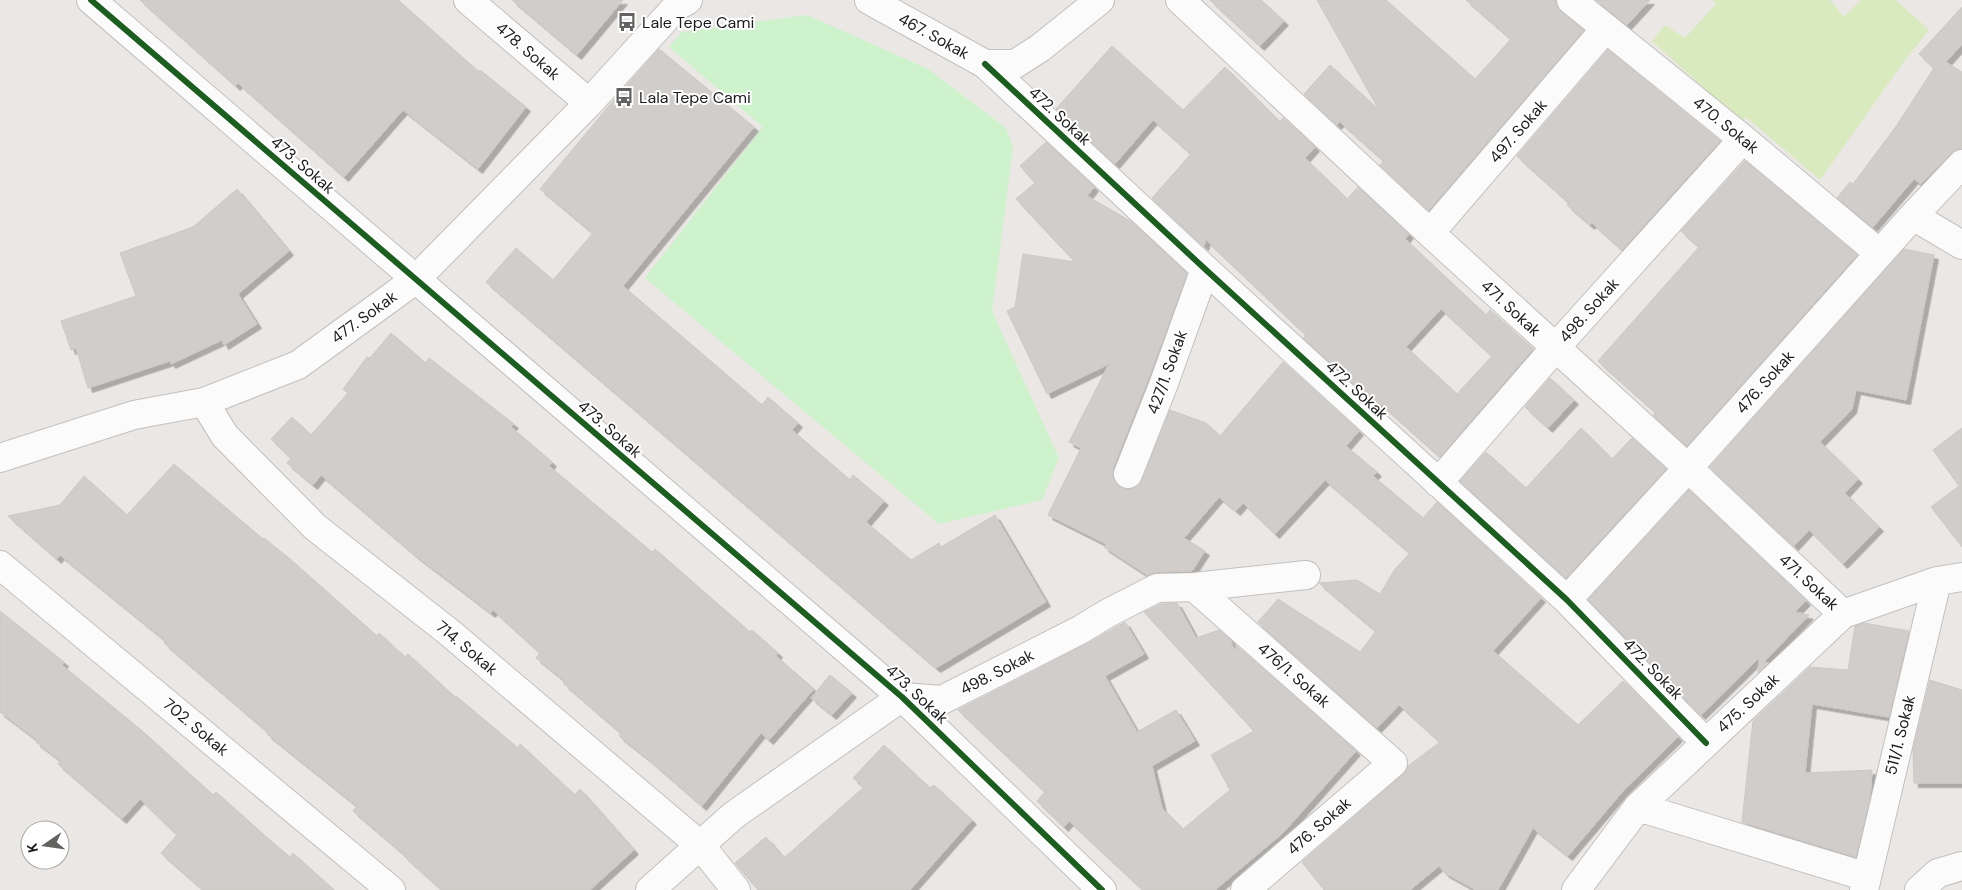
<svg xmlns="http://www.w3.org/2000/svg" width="1962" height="890" viewBox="0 0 1962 890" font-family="'DM Sans',sans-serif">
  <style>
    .grass { fill: #d9eabf }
    .park { fill: #cef3cc }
    .building { fill: #d1cdca; stroke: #cdc8c5; fill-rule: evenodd; filter: url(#shadow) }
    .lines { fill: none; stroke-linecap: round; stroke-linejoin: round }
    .minor-casing { stroke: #c2c1c0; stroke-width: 30 }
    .minor { stroke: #fcfbfb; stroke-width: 28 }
    .cycleway-casing { stroke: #fff; stroke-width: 9 }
    .cycleway { stroke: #1b5e20; stroke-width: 6 }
    .labels { text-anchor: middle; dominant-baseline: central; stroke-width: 4; stroke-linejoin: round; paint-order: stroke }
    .poi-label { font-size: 16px; fill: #1b1b1b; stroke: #fff; text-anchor: start }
    .street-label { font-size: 16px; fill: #1b1b1b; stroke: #fff }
  </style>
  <defs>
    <filter id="shadow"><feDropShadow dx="4.5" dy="4.5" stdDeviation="0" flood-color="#0004"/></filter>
  </defs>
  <rect width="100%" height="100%" fill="#eae7e4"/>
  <!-- grass -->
  <path class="grass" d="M1713,0H1830L1844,17L1861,0H1896L1929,30L1905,60L1820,180L1746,117L1742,123L1652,41L1665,25L1685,38L1716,4Z"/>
  <!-- park -->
  <path class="park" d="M807,15L928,69L1006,128L1013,147L992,311L1059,458L1042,500L939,524L645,278L763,127L669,47L682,32Z"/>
  <!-- building -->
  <path class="building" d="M140,0H398L479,72L480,70L526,107L478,169L403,110L344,177L238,83L236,86Z
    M512,0H623L577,55Z
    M1210,0H1261L1284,21L1260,46Z
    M1317,0H1386L1475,79L1511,39L1466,0H1556L1557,6L1561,12L1584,30L1429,210L1380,165L1384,161L1340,122L1337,125L1304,94L1330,65L1379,110Z
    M1596,0H1650L1627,25Z
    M1962,7V44L1946,62L1962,72V149H1957L1951,153L1921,184L1914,179L1873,227L1837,198L1850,182L1853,184L1897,125L1934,68L1919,54Z
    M1112,46L1183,110L1225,67L1280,122L1283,118L1315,147L1305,158L1347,199L1358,187L1409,234L1405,239L1486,315L1490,310L1533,349L1440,457L1381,404L1379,407L1303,338L1306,335L1206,240L1204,246L1152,198L1191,154L1153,120L1115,164L1056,109ZM1441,309L1492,356L1457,394L1406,347Z
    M659,49L754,127L623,286L762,405L768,397L798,423L792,430L850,480L853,475L884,501L866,522L911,560L939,543L941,547L995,515L1046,602L936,668L486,282L516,248L553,280L593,233L540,189L617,96Z
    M1608,50L1720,141L1622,250L1592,223L1590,225L1567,205L1569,203L1517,156Z
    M1046,142L1094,187L1087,196L1132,222L1187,273L1149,377L1113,468V477L1116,484L1123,489H1131L1137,486L1142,480L1170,410L1206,423L1220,436L1283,362L1359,431L1346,446L1377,472L1373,476L1423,518L1437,502L1541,598L1493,651L1578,725L1623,681L1678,737L1623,791L1568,856L1533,828L1498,890H1476L1445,873L1439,866L1410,890H1324L1302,862L1403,775L1408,766L1440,742L1399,705L1377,728L1258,622L1278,599L1360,652L1376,631L1319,583L1357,580L1380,594L1395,569L1410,553L1325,480L1275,534L1243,503L1236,511L1219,497L1184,538L1205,551L1192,571L1157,572L1147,575L1104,547L1106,544L1048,515L1081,448L1069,442L1109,364L1047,394L1007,311L1015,307L1023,254L1075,262L1016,199L1035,183L1020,166Z
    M1745,161L1857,255L1687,446L1653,415L1656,413L1654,411L1598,361L1699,247L1681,231Z
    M237,189L289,251L238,294L257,324L224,345L222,340L171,364L170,361L88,388L76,348L71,350L61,321L136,296L120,253L193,227Z
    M1904,249L1934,255L1906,400L1856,390L1852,409L1820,442L1858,479L1845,493L1879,527L1843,564L1809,530L1794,546L1710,467Z
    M391,333L426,363L429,358L514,424L511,427L552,462L549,466L652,552L655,549L750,632L752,630L778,653L776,656L814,689L769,740L761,733L702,806L647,758L619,736L621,733L563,683L565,681L536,658L540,653L493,610L491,613L415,555L321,475L313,485L287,463L291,458L271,439L292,417L311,435L348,393L343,389L367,357L370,358Z
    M1550,378L1574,400L1548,428L1525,407Z
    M1581,428L1612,459L1632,438L1666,469L1566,578L1460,481L1486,452L1526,488Z
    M1962,428V547L1931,507L1959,486L1933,450Z
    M174,464L263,539L264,538L290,559L377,636L379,633L405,657L408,654L455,697L456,696L518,748L520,744L575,795L580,789L634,850L590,890H442L404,856L405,855L353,811L357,806L267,734L268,732L164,643L166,641L60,555L57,559L8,516L60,505L84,476L127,515Z
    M1689,490L1806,601L1795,612L1809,615L1764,662L1769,663L1758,673L1759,658L1701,715L1588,600Z
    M1177,603L1196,638L1219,630L1230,639L1234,650L1237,646L1356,751L1283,833L1215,890H1143L1069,821L1064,827L1037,801L1045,792L958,710L1087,644L1125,622L1144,654L1105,676L1137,732L1176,710L1195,741L1152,766L1162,808L1183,829L1230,790L1211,755L1254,731L1144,612L1161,604Z
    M0,611L64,662L62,665L141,730L213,795L216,792L264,835L290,857L293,853L334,890H203L161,853L177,835L140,799L122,819L58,764L61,761L36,742L37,740L0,712Z
    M1864,623L1909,631L1889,717L1812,704L1805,773L1872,770L1870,799L1856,857L1742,822L1753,721L1810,667L1848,670L1855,626Z
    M830,675L852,693L832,715L811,698Z
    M1930,680L1962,690V783H1914L1913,750Z
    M884,745L930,788L934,785L972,820L910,890H758L735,863L766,837L784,858L864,787L853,778Z"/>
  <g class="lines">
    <!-- minor casing -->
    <g class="minor-casing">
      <path id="minor" d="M91,0L902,697L1102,890
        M468,0L589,103
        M869,0L985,64H1015L1040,48L1100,0
        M1180,0L1430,233L1688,468L1843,614
        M1571,0L1743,139L1879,253
        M985,64L1205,269L1567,600L1706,743
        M1913,216L1962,245
        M1430,233L1606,28
        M204,402L225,436L315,527L450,633L701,846L736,890
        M0,458L134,415L204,402L298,365L415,280L589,103L676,7L688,0
        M1128,474L1164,383L1205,269
        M1438,483L1555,348L1743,139
        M0,565L391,890
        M1194,587L1393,763L1245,890
        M1567,600L1688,468L1913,216L1962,164
        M1638,807L1867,877
        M650,890L734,815L902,697L942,700L1080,630L1108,613L1157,588L1194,587L1306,575
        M1576,890L1638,807L1843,614L1937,581L1962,577
        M1864,890L1937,581
        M1919,890L1938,873L1962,866"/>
    </g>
    <!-- minor -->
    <use href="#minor" class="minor"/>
    <!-- cycleway casing -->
    <g class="cycleway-casing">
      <path id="cycleway" d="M91,0L902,697L1102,890
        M985,64L1205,269L1567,600L1706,743"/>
    </g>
    <!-- cycleway -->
    <use href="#cycleway" class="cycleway"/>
  </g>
  <!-- icons -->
  <defs>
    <g id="bus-bare" transform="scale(1.5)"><path d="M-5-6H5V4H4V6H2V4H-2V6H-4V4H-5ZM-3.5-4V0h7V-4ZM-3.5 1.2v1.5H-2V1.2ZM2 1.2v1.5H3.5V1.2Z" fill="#636261" stroke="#fff" stroke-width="2.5" paint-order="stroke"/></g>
  </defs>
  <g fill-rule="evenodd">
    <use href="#bus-bare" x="627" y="22"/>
    <use href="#bus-bare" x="624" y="97"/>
  </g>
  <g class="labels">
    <!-- poi labels -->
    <g class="poi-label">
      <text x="642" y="22">Lale Tepe Cami</text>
      <text x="639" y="97">Lala Tepe Cami</text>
    </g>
    <!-- street labels -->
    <g class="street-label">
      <text transform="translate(934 36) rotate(29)">467. Sokak</text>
      <text transform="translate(528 51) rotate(41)">478. Sokak</text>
      <text transform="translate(1060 116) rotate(43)">472. Sokak</text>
      <text transform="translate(1726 125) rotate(39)">470. Sokak</text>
      <text transform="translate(1518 131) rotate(-49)">497. Sokak</text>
      <text transform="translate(303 165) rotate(41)">473. Sokak</text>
      <text transform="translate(1511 308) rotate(43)">471. Sokak</text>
      <text transform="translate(1589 310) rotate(-48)">498. Sokak</text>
      <text transform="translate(364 317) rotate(-36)">477. Sokak</text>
      <text transform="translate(1167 372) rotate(-70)">427/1. Sokak</text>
      <text transform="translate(1765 382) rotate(-48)">476. Sokak</text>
      <text transform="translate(1357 390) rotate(43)">472. Sokak</text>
      <text transform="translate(610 429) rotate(41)">473. Sokak</text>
      <text transform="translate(1809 582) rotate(43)">471. Sokak</text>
      <text transform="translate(467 648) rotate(40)">714. Sokak</text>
      <text transform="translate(1653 669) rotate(46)">472. Sokak</text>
      <text transform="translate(997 672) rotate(-27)">498. Sokak</text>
      <text transform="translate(1294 675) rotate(41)">476/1. Sokak</text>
      <text transform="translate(917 694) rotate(43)">473. Sokak</text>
      <text transform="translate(1748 703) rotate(-43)">475. Sokak</text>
      <text transform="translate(196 727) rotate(40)">702. Sokak</text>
      <text transform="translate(1900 735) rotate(-76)">511/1. Sokak</text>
      <text transform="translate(1319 826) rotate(-41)">476. Sokak</text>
    </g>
  </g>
  <!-- north arrow -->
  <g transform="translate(45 845) rotate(257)"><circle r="24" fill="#ffffff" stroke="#a4a4a4"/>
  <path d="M0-4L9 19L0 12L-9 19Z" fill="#636261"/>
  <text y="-8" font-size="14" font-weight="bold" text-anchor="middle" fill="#1b1b1b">K</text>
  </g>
</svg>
